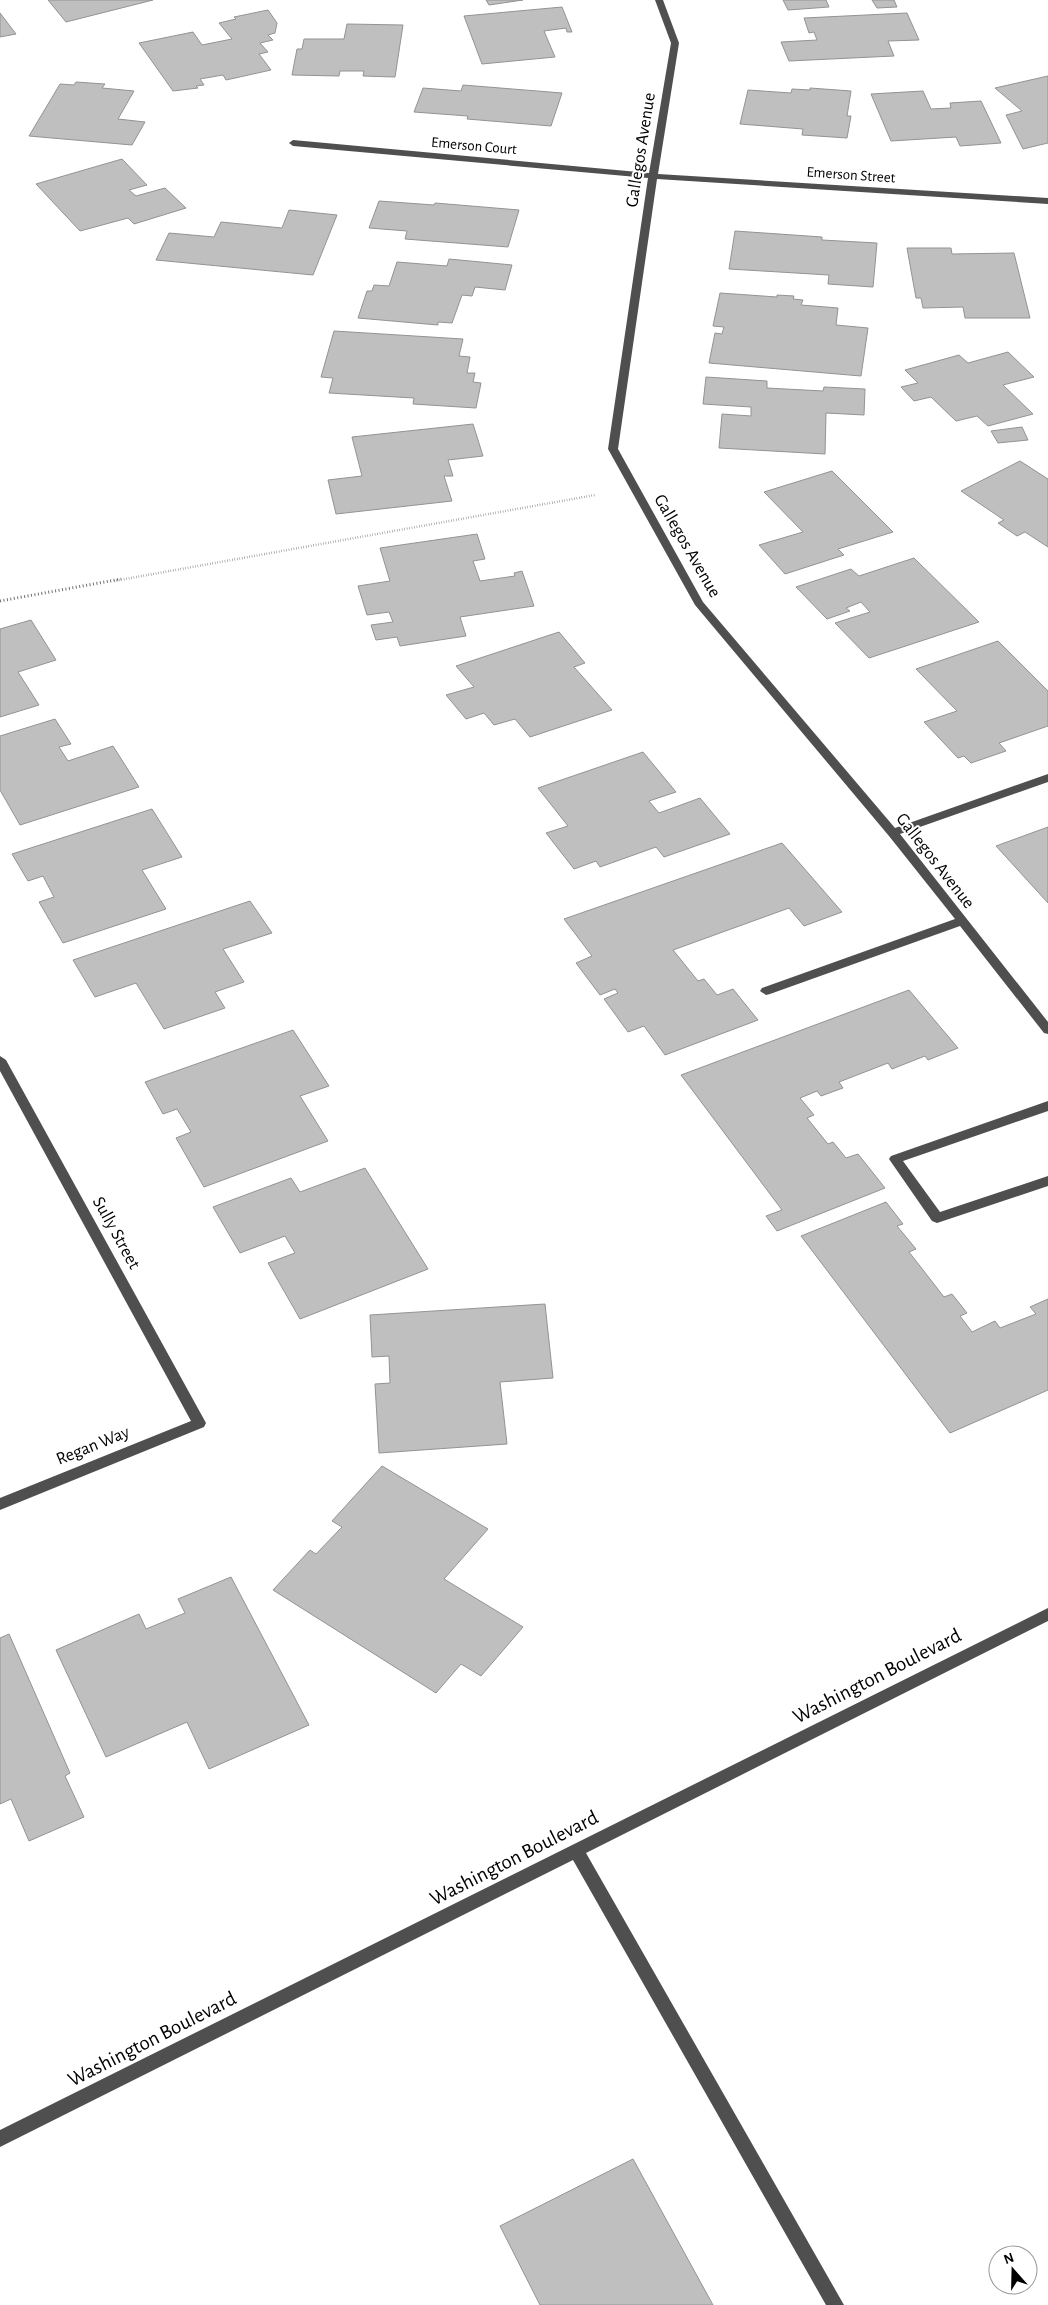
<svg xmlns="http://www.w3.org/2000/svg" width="1048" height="2305" viewBox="0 0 1048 2305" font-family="'Alegreya Sans',sans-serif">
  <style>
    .building { fill: #bfbfbf; stroke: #939393 }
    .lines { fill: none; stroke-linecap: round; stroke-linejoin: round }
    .path-far1 { stroke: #717171; stroke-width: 2.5; stroke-dasharray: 0.5 2; stroke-linecap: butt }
    .path { stroke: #717171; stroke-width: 3; stroke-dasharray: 1 2.5; stroke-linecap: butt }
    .minor { fill: #4f4f4f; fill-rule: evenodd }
    .labels { text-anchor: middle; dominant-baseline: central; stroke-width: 4; stroke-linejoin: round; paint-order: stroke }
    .far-street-label { font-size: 15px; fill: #000; stroke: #fff }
    .street-label { font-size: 18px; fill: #000; stroke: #fff }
    .near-street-label { font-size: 21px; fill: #000; stroke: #fff }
  </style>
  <rect width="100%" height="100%" fill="#fff"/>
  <!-- building -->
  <path class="building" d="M48,0H153L66,22Z
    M486,0H523L489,5Z
    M783,0H826L829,7L788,10Z
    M872,0H894L897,7L877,8Z
    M562,7L572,32H567L566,28L544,31L555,57L482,64L464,16Z
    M268,10L277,23L275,33L268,35L273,40L260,43L268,52L259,54L271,70L226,80L223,75L200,79L204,85L196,86L198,88L173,91L139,43L193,32L202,45L232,39L219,23L236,19L234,17Z
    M0,13L16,34L0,37Z
    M907,13L919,40L888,41L894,56L789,61L781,42L817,40L814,32L809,33L804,18Z
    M347,24L403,25L395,77L363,76L364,71H340L339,76L292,75L297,49H302L304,39H344Z
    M1048,76V143L1023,149L1006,115L1022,111L995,88Z
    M76,82L105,84L102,88L134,91L118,119L145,122L132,145L29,136L60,84L74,85Z
    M463,85L562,93L551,126L467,119L468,116L414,112L423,88L461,91Z
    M810,88L851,91L847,116H851L847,138L802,135L803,129L740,124L748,90L791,93L792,89L810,90Z
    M923,91L931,109L951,108L950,103L981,101L1001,143L960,146L956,137L891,141L871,94Z
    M122,159L147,185L129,190L136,196L165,188L186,208L134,224L128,218L80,231L36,184Z
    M379,201L434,205L435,203L519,210L508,247L405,239L407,231L369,228Z
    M289,210L337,215L313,275L156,260L169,233L214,237L221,222L282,228Z
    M735,231L822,237V240L877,243L873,287L828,284L829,275L729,269Z
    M907,248H951L952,254L1014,253L1030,318H965L963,307L923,308L921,298H916Z
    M449,259L512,265L505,290L475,287L472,296L462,295L452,323L438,322V325L358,318L367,291H372L374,285L389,286L397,262L447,266Z
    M720,293L777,297V295L794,296L793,299L803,300L801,305L838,308L836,325L868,328L861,376L709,363L715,333L722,334L724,327L713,326Z
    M334,331L463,339L459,356L470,357L467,373H475L473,382L481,383L476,408L413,404L414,398L329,393L333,378L321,377Z
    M1008,352L1034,377L1003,385L1033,414L988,426L977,416L956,421L931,397L914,401L901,387L918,383L905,370L959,355L968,363Z
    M706,377L767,381V388L823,391L824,387L865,389L864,415L826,413L825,454L719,448L722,414L751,416V407L703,404Z
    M473,424L483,456L448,460L453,476H444L452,501L336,514L328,480L362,476L352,437Z
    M1022,427L1028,440L998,443L991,431Z
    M1020,461L1048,479V547L1025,532L1017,536L998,523L1004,520L961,491Z
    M832,471L893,532L838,549L844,555L785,574L759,545L803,532L764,492Z
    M477,534L485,559L473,561L480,581L515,576L514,573L522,571L534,606L460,617L466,636L400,646L397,637L376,640L371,625L393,622L389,612L367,615L358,586L390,581L380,548Z
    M914,558L979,622L869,658L835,623L870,612L861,602L846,608L850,611L827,619L796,587L851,569L859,576Z
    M31,620L56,660L18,672L39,705L0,717V629Z
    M559,632L585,663L574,667L612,710L530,737L515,719L494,725L484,713L466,719L446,695L474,687L456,666Z
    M998,641L1048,691V726L999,743L1006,751L971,763L964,756L958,758L924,722L957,711L916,669Z
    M55,719L71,744L59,747L68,761L113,746L139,787L20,825L0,790V736Z
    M643,752L676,792L649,801L659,813L700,798L730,834L664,857L656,847L600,867L596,861L574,869L546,833L568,826L538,788Z
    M152,809L182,857L142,870L166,909L63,943L39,902L54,897L43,876L28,881L12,854Z
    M1048,827V903L996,846Z
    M782,843L842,912L804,926L789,908L673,950L698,981L704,979L717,995L733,989L758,1020L665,1055L644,1026L628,1032L604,999L618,993L615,989L600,995L576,963L592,956L564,919Z
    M250,901L272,933L223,949L244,982L215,992L225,1008L164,1029L136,983L95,997L73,960Z
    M909,990L958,1048L928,1060L925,1056L892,1069L888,1063L839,1082L843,1088L821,1096L817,1091L800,1098L814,1115L807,1118L828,1144L833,1142L846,1158L858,1154L885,1188L777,1231L766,1216L782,1210L681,1075Z
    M293,1030L329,1086L300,1096L328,1141L204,1187L176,1138L191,1132L177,1109L163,1114L145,1082Z
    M365,1168L428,1269L300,1319L268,1263L295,1253L285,1236L240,1253L213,1207L291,1178L300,1192Z
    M886,1202L903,1224L897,1226L916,1249L909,1252L944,1297L952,1294L967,1313L960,1316L972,1332L995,1321L1000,1328L1036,1314L1030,1307L1048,1299V1390L950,1433L801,1236Z
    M545,1304L553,1378L500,1382L507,1444L379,1453L375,1384L390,1383L389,1356L372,1357L370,1315Z
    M382,1466L488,1529L444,1579L523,1627L481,1676L461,1664L436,1693L273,1590L310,1550L316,1554L342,1527L332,1521Z
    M231,1577L309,1725L209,1769L187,1722L106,1757L56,1650L139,1614L146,1629L185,1613L178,1599Z
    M9,1634L70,1773L65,1776L84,1817L29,1841L11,1799L0,1804V1638Z
    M633,2159L713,2305H540L500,2226Z"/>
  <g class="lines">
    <!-- path-far1 -->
    <path class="path-far1" d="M114,581L595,495"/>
    <!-- path -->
    <path class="path" d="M0,601L121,579"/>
    <!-- minor -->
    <path class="minor" d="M655,0H663L679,43L658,174L1048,198V204L657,179L618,449L703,602L895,828L1048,774V782L900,834L1048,1022V1034L1044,1033L960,926L770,994L766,995L760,991L762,988L955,919L889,836L695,605L608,449L648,178L293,146L289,143L293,140L649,173L671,43Z
      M0,1056L6,1060L206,1423L204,1427L0,1510V1498L191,1421L0,1071Z
      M1048,1101V1111L903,1161L940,1212L1048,1176V1186L937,1223L932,1221L889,1159L891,1156Z
      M1048,1608V1621L586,1853L844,2305H826L573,1860L0,2147V2130Z"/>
  </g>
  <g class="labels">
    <!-- far-street labels -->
    <g class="far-street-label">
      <text transform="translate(474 146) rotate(5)">Emerson Court</text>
      <text transform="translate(851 175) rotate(4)">Emerson Street</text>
    </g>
    <!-- street labels -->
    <g class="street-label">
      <text transform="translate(641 150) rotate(-81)">Gallegos Avenue</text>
      <text transform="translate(687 546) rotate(60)">Gallegos Avenue</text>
      <text transform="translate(935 861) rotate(52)">Gallegos Avenue</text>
      <text transform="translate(116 1233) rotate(61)">Sully Street</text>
      <text transform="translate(93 1446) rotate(-22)">Regan Way</text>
    </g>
    <!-- near-street labels -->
    <g class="near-street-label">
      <text transform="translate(877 1676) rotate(-27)">Washington Boulevard</text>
      <text transform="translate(514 1858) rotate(-27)">Washington Boulevard</text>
      <text transform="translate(152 2039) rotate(-27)">Washington Boulevard</text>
    </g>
  </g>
  <!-- north arrow -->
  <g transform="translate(1013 2270) rotate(340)"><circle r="24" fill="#ffffff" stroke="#999999"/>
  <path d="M0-4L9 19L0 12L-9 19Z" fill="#000000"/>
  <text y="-8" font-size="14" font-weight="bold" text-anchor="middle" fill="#000000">N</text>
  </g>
</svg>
